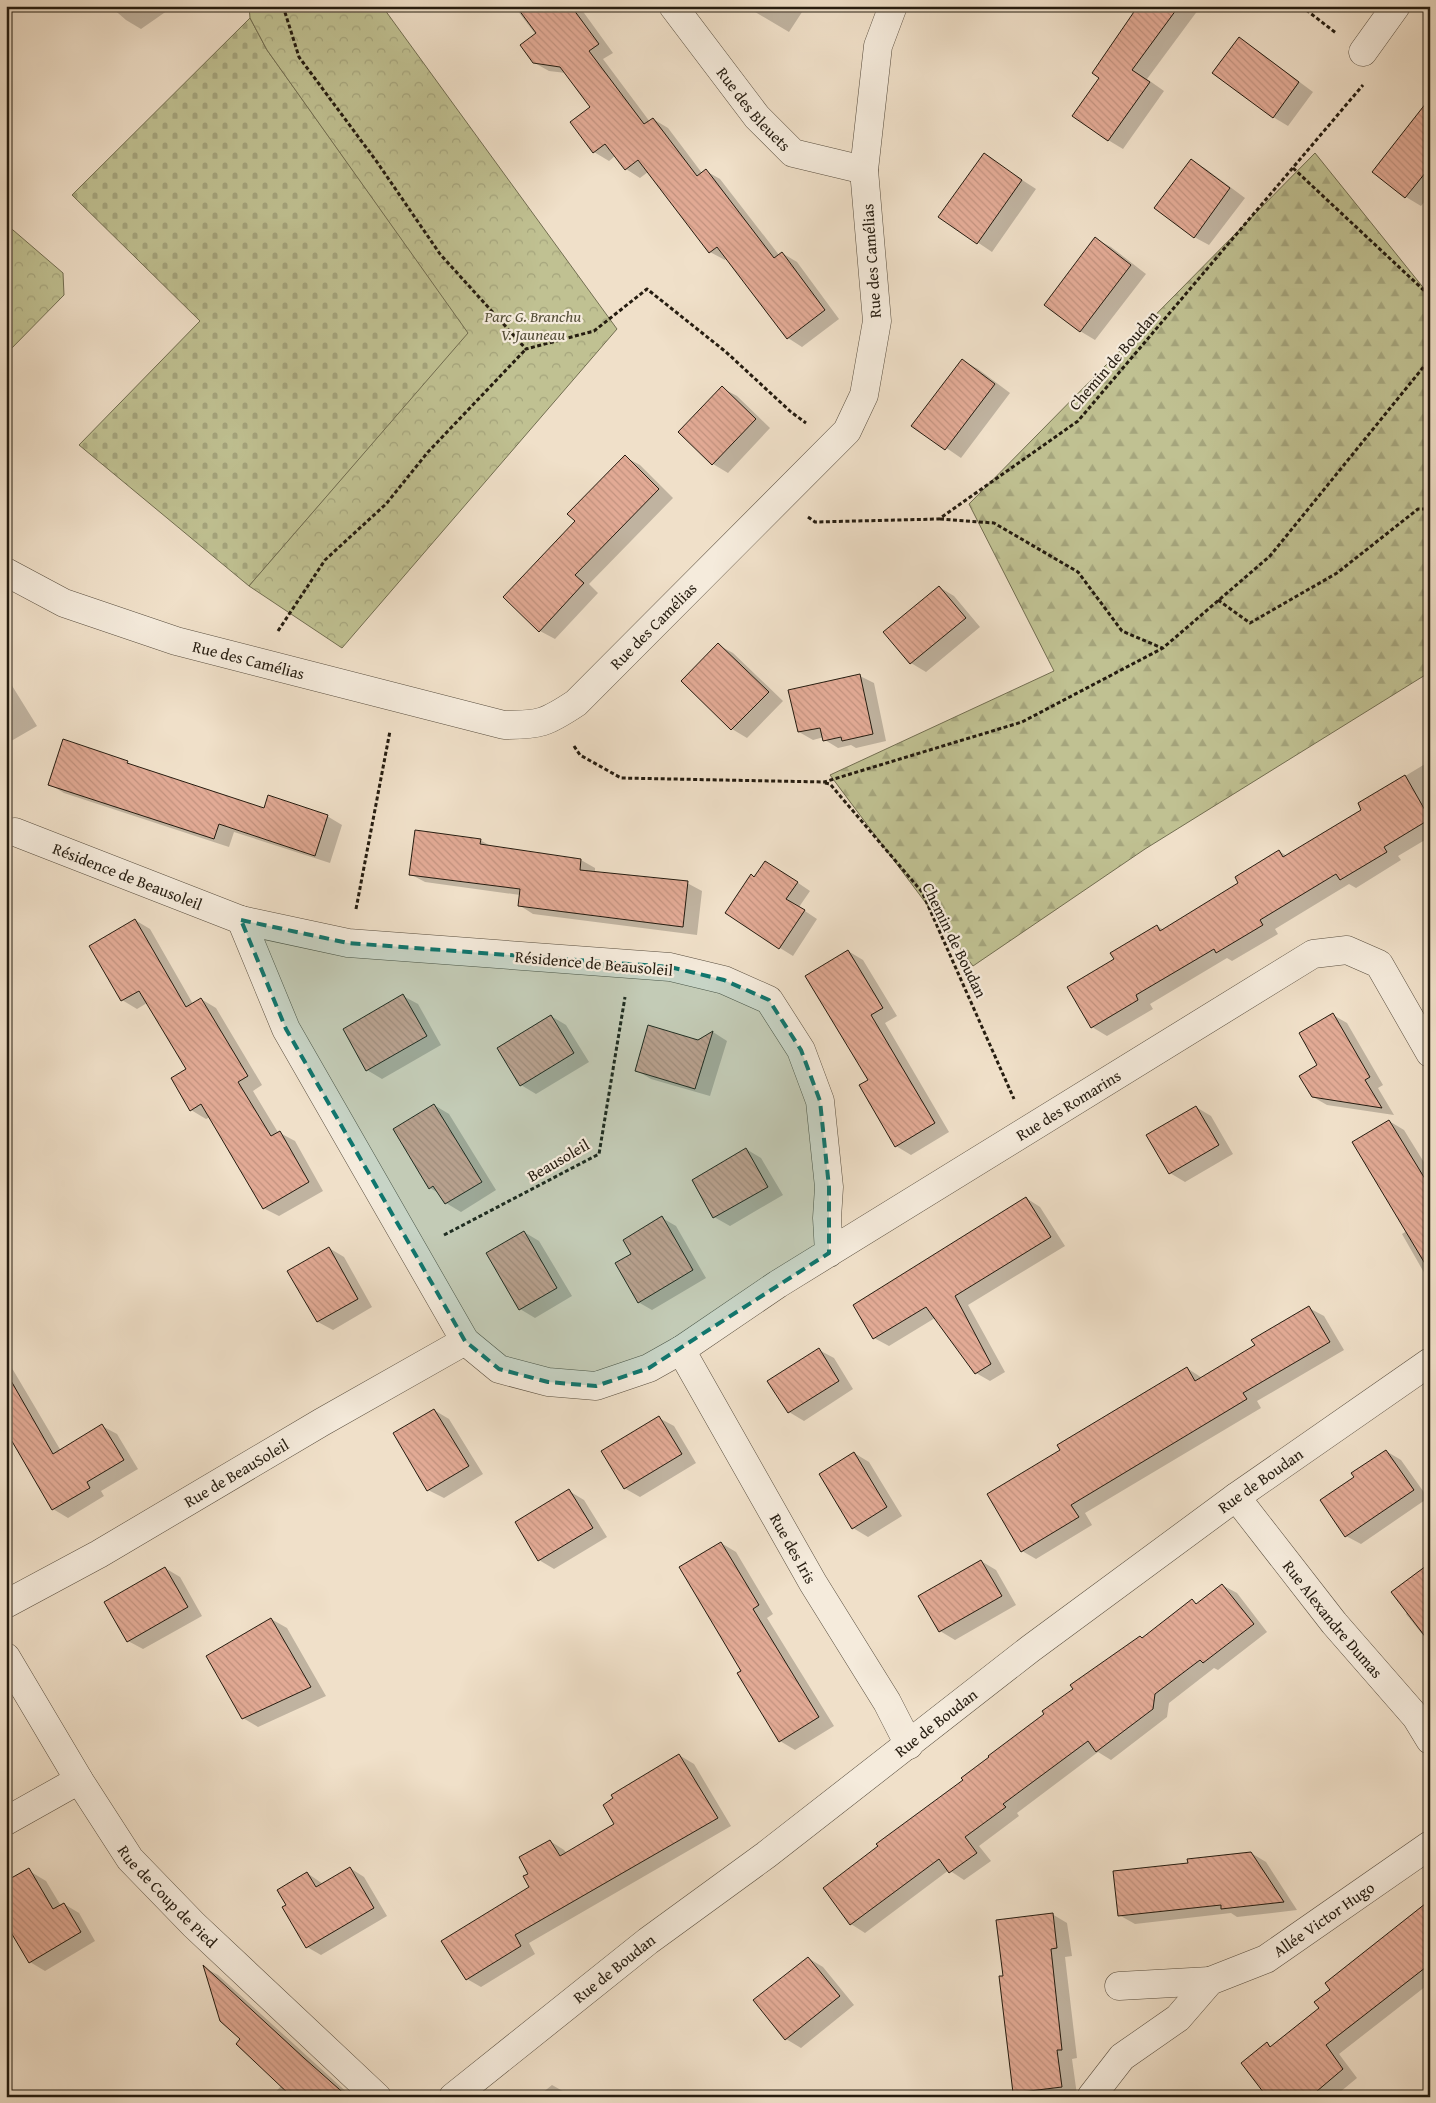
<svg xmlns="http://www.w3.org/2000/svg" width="1436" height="2103" viewBox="0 0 1436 2103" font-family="'Gentium Book Plus',serif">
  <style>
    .forest { fill: url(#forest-firs); stroke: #726e51 }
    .cemetery { fill: url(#cemetery-stones); stroke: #726e51 }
    .park { fill: url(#park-crowns); stroke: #726e51 }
    .shadow { fill: #0003 }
    .building { fill: url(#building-back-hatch); stroke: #251c10 }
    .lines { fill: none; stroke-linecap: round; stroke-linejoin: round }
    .street-casing { stroke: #584d3e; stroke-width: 29 }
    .path { stroke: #251c10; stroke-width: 3; stroke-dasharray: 4 2.5; stroke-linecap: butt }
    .street { stroke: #f5ebdc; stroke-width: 28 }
    .marked { fill: #0f766e; fill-opacity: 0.2; stroke: #0f766e; stroke-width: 4; stroke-dasharray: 10 6; stroke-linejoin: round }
    .labels { text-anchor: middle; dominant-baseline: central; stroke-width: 4.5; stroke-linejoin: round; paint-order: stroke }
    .street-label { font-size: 16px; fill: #251c10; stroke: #f5ebdc }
    .park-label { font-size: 16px; font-style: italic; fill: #544e37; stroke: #f5ebdc }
  </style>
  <defs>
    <pattern id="forest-firs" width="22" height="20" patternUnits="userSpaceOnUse" patternTransform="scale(1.25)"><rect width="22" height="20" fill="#c0c192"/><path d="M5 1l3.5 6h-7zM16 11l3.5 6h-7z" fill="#a5a57d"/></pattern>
    <pattern id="cemetery-stones" width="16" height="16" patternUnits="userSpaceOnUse" patternTransform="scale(1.25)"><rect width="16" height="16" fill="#c0c192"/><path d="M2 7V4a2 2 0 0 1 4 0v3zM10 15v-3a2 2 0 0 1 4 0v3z" fill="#a5a57d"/></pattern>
    <pattern id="park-crowns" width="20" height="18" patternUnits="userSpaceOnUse" patternTransform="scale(1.25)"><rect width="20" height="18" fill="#c0c192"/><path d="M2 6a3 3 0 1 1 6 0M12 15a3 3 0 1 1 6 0" fill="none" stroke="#a5a57d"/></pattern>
    <pattern id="building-back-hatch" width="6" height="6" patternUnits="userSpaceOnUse" patternTransform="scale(1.25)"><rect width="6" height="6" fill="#e2aa95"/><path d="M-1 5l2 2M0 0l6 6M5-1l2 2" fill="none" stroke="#c2927f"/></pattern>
  </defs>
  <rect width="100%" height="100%" fill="#f0e0c9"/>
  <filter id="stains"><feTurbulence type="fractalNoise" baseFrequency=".004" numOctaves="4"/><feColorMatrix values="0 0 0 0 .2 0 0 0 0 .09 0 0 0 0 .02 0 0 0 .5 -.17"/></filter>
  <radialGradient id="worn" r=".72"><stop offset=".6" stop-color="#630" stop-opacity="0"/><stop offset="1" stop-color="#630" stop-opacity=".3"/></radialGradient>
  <!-- forest -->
  <path class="forest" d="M1315,153L1430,296V672L1145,849L973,966L830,775L1054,671L969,504Z"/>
  <!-- cemetery -->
  <path class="cemetery" d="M250,18L267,50L469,333L249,586L79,445L200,321L72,195Z"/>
  <!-- park -->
  <path class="park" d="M249,6H382L617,329L342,648L249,586L468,333L267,50L250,18Z
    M6,224L63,273L64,295L6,354Z"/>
  <!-- shadow -->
  <path class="shadow" d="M110,6H174L141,29L126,20Z
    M514,6H579L613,53L603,59L650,122L653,119L668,128L702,173L706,171L720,179L779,255L782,253L797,262L839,319L802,347L788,338L727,258L725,260L710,252L648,172L640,178L626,169L615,156L609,161L594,152L572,122L592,107L566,73L549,71L533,62L536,35Z
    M745,6H806L789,32Z
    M1124,6H1201L1147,79L1164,91L1123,149L1108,140L1100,78L1134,14Z
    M1239,39L1254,48L1313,92L1288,126L1273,117Z
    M1430,124V195L1421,206L1406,197L1374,171Z
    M984,155L1036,189L992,252L940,217Z
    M1191,160L1206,169L1245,198L1209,245L1194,237Z
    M1096,239L1111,247L1146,274L1095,340L1080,331Z
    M962,360L978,369L1010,393L961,458L913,425Z
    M722,388L737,396L770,428L728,473L713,464Z
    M625,457L640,465L673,498L589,584L598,593L555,639L540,631L576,521Z
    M939,587L954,596L980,627L926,672L911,663Z
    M718,645L733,653L783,701L747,738L732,729Z
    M860,676L874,683L886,741L856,748L851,745L838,748L825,740L824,737L813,740L799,732Z
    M6,681L11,684L37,726L6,744Z
    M1430,761V837L1398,856L1401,860L1356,888L1349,884L1275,929L1278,934L1232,961L1227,958L1150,1004L1153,1009L1107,1036L1092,1027L1116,959L1157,926L1164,930L1240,884L1279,851L1287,856L1363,810L1359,804Z
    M127,762L137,768L264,810L327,816L342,825L330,863L234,832L229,847L64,793L49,784Z
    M480,840L494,848L581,860L595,868V873L687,883L702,891L697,935L533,914L519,905L520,895L425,882L410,874Z
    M779,870L810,891L799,907L817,919L793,956L780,948L755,878Z
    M135,920L150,929L193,1004L201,999L216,1008L262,1085L253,1091L279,1134L280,1133L295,1141L323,1191L279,1216L263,1208L210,1117L206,1119L191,1110L187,1070L147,1003L137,1009L122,1000Z
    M848,951L863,960L897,1016L885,1023L949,1132L911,1155L896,1146L869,1081Z
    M403,996L418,1004L441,1045L382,1079L367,1070L344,1030Z
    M1333,1015L1347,1023L1383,1085L1378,1088L1394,1115L1327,1105L1313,1097Z
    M551,1016L566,1025L589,1062L536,1094L521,1085Z
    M713,1032L727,1041L710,1096L651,1079L636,1070Z
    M434,1105L449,1114L496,1190L461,1212L446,1203L440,1194L430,1188Z
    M1196,1107L1211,1116L1233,1154L1185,1182L1170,1173Z
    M1389,1121L1404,1130L1430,1172V1283L1402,1234L1407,1231Z
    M746,1149L761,1158L783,1195L730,1226L714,1217Z
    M1026,1198L1040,1207L1065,1246L968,1305L1005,1372L990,1381L976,1373L935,1318L889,1346L874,1338Z
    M662,1218L676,1226L706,1278L652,1310L638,1302L633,1254Z
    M524,1232L539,1241L572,1296L535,1318L520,1309Z
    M329,1248L344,1257L372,1307L333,1330L318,1322Z
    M1309,1308L1324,1316L1344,1350L1257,1401L1261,1408L1085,1513L1092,1525L1036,1559L1022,1551L1061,1451L1187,1368L1202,1378L1256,1346Z
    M819,1350L834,1358L853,1389L804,1421L789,1412Z
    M6,1358L61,1451L102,1426L117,1434L138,1469L101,1491L104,1496L68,1518L53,1509L12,1438L6,1441Z
    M434,1410L449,1419L483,1474L444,1498L428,1490Z
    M659,1418L674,1426L696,1463L640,1497L624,1488Z
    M1386,1451L1401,1460L1428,1498L1361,1544L1346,1536L1355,1478Z
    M854,1453L869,1462L902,1516L868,1537L853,1528Z
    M569,1491L584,1500L607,1537L554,1569L539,1560Z
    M721,1543L736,1552L773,1614L767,1618L834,1726L795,1750L780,1741Z
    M981,1561L996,1570L1016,1605L955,1640L940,1631Z
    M1430,1564V1644L1406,1614Z
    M165,1568L180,1577L202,1616L143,1649L128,1641Z
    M1222,1585L1237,1593L1267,1632L1218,1670L1214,1668L1169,1703L1167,1717L1111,1760L1098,1752L1017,1813L1019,1816L979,1846L991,1861L964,1880L949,1870L865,1933L851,1924L965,1781L1192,1601L1197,1604Z
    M271,1619L287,1628L326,1696L258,1727L243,1718Z
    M679,1755L694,1764L731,1826L529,1943L535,1954L481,1987L467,1979L531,1888L530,1875L550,1841L564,1850L567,1854L616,1825Z
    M1251,1853L1266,1862L1297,1910L1237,1917L1231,1913L1135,1924L1119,1915L1189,1864Z
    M350,1868L364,1877L387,1916L321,1955L307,1947L287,1905L307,1873L323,1884Z
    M31,1872L46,1881L61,1906L64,1904L79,1913L95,1941L45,1971L30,1962Z
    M1430,1907V1983L1339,2054L1357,2078L1334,2097H1269L1267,2044L1272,2047L1321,2008Z
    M1052,1914L1067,1923L1072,1956L1065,1957L1077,2058L1072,2059L1077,2095L1022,2097L1014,2092Z
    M808,1958L823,1967L854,2005L801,2048L786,2039Z
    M205,1968L218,1975L352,2097H271L282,2085L242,2039Z
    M552,2085L568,2094L570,2097H537Z"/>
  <!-- building -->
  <path class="building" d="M516,6H571L599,44L589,51L644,124L653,118L697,176L706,169L774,258L782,252L825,310L787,339L717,247L709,253L638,160L625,170L605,144L593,153L570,122L590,107L560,67L533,63L520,45L536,33Z
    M1138,6H1179L1132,70L1150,82L1108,141L1072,116L1099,78L1092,73Z
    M1239,37L1299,82L1273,118L1212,73Z
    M1430,98V167L1405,198L1372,172Z
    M984,153L1022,180L977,244L938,217Z
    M1191,159L1230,188L1194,238L1154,208Z
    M1095,237L1131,265L1080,332L1044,305Z
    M962,359L995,384L945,450L911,426Z
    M722,386L756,419L712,465L678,432Z
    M625,455L659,489L575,575L584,583L539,632L503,597L575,521L567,514Z
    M939,586L966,618L910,664L883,632Z
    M718,643L769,692L731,730L681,681Z
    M860,674L873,734L842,741L841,737L823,741L820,728L798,732L788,690Z
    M63,739L128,761L127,763L264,808L268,795L328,815L315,856L219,824L214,839L48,785Z
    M1405,775L1430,819L1384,847L1387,852L1340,880L1336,874L1260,920L1263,925L1216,953L1214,949L1136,995L1138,1000L1091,1028L1067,987L1114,959L1110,953L1157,925L1160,931L1238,883L1235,877L1279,850L1283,857L1361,810L1358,803Z
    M415,830L481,839L480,844L581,859L580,870L688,881L683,927L518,906L520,889L409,875Z
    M765,861L798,882L786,899L805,910L779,949L725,913L751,874L754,877Z
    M135,919L186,1007L201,998L248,1076L238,1082L271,1136L280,1131L309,1182L263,1209L201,1104L190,1111L171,1078L186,1069L139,991L121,1001L89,946Z
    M848,950L883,1008L871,1015L935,1123L895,1147L859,1085L868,1080L805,976Z
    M403,994L427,1036L366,1071L343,1029Z
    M1333,1013L1370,1077L1365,1080L1382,1108L1312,1097L1299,1076L1317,1065L1299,1033Z
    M551,1015L574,1053L520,1086L497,1048Z
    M648,1025L698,1040L713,1031L695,1089L635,1071Z
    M434,1104L482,1182L445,1204L433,1186L429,1189L393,1129Z
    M1196,1106L1219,1145L1169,1174L1146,1135Z
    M1389,1120L1430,1187V1272L1352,1142Z
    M746,1148L768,1187L713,1218L692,1180Z
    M1026,1197L1051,1237L955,1296L991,1364L975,1374L926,1307L873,1339L853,1305Z
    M662,1216L693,1270L638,1303L615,1263L631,1254L623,1240Z
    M524,1231L557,1288L519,1310L486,1253Z
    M329,1247L358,1299L317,1322L287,1271Z
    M1309,1306L1330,1342L1243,1393L1247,1399L1071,1505L1079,1517L1021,1552L987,1494L1060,1450L1057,1445L1187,1367L1195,1381L1255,1345L1251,1340Z
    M819,1348L839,1381L788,1413L767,1381Z
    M6,1372L53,1454L102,1424L124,1460L87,1482L90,1488L52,1510L6,1431Z
    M434,1409L469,1466L427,1491L393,1433Z
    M659,1416L682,1454L624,1489L601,1451Z
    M1386,1450L1414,1490L1345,1537L1320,1500L1354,1477L1351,1473Z
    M854,1452L887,1507L852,1529L819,1474Z
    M569,1489L593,1528L538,1561L515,1522Z
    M721,1542L759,1605L753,1609L819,1717L779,1742L737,1673L741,1671L679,1567Z
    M981,1560L1002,1596L939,1632L918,1596Z
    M1430,1563V1643L1391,1592Z
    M165,1567L188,1607L127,1642L104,1602Z
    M1222,1584L1254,1624L1203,1663L1200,1660L1155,1694L1153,1709L1096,1752L1088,1741L1003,1804L1006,1807L965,1837L977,1853L949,1873L939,1859L850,1925L823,1888L878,1846L876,1844L963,1780L961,1778L989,1757L988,1756L1044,1714L1042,1711L1073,1689L1070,1685L1140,1636L1142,1638L1192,1599L1196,1604Z
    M271,1618L311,1687L242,1719L206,1656Z
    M679,1754L718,1818L515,1935L521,1946L466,1980L441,1941L529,1887L523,1876L528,1874L519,1857L550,1840L560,1856L614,1824L603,1805L613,1798L611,1795Z
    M1251,1852L1284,1902L1221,1909V1905L1118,1916L1113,1871L1188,1863L1187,1859Z
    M350,1867L374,1908L306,1948L282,1907L286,1905L277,1890L307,1872L316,1887Z
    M29,1868L53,1909L64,1903L81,1932L29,1963L6,1924V1881Z
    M1430,1900V1964L1326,2045L1343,2069L1310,2097H1267L1241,2063L1267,2042L1270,2047L1319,2008L1314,2002L1330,1990L1325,1983Z
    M1053,1913L1057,1948L1051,1949L1062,2050H1057L1062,2087L1013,2093L999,1976H1003L996,1920Z
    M808,1957L840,1996L785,2040L753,2000Z
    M203,1965L304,2058L348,2097H292L236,2044L240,2039L220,2021Z"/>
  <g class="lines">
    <!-- street casing -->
    <g class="street-casing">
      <g id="street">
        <path id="s1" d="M673,6L757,117L793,153L864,170"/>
        <path d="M1363,52L1396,6"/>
        <path id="s2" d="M6,572L64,603L176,641L504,725C540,725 546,723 576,703L847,431L864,395L877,321L864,170L878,46L893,6"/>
        <path id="s3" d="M15,832L241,920"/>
        <path id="s4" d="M829,1253L827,1218L829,1187L820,1101L801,1050L769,1000L724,980L670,967L348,943L241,920L286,1029L465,1341L499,1369L548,1382L596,1386L649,1368L681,1350L778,1284L1313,954L1347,950L1379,964L1430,1053"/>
        <path id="s5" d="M681,1350L813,1583L887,1702L909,1745"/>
        <path id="s6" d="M1236,1497L1334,1623L1416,1717L1430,1740"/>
        <path id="s7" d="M6,1604L99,1554L322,1422L465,1341"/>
        <path id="s8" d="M6,1657L79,1780L130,1859L194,1925L377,2097"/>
        <path d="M6,1821L79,1780"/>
        <path d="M1119,1986L1210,1981"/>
        <path id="s9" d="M453,2097L648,1941L766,1855L1030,1649L1236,1497L1430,1362"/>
        <path id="s10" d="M1091,2097L1122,2057L1178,2018L1210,1981L1266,1959L1430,1845"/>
      </g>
    </g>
    <!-- path -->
    <path class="path" d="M283,6L299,57L377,162L440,254L526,349L594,331L647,289L726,352L791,412L806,423
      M1301,6L1336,33
      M1293,168L1430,296
      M808,517L815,522L939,519L1078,421L1363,85
      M940,519L994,523L1078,572L1122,631L1162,648
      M1218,600L1250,623L1337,573L1418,509H1430
      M278,631L325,560L386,504L428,452L526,349
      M574,746L580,755L621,778L824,782L1022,722L1163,648L1270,556L1430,359
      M825,783L830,784L922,892L1014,1099
      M356,909L390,731
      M444,1235L599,1154L625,997"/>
    <!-- street -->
    <use href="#street" class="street"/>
  </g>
  <!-- marked area -->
  <path class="marked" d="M241,920L348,943L670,967L724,980L769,1000L801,1050L820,1101L829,1187V1253L649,1368L596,1386L548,1382L499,1369L465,1341L286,1029Z"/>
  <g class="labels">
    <!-- street labels -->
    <g class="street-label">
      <text stroke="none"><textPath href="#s1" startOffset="131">Rue des Bleuets</textPath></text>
      <text transform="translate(871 261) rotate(-94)">Rue des Camélias</text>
      <text transform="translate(1113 360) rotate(-49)">Chemin de Boudan</text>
      <text stroke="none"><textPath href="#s2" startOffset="709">Rue des Camélias</textPath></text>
      <text stroke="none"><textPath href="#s2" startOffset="259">Rue des Camélias</textPath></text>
      <text stroke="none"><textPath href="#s3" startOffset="121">Résidence de Beausoleil</textPath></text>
      <text transform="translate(955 940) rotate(64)">Chemin de Boudan</text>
      <text transform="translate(594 963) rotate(5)">Résidence de Beausoleil</text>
      <text stroke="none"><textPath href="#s4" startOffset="1975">Rue des Romarins</textPath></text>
      <text transform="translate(558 1160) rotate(-30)">Beausoleil</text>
      <text stroke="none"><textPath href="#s7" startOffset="265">Rue de BeauSoleil</textPath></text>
      <text stroke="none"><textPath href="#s9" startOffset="1016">Rue de Boudan</textPath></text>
      <text stroke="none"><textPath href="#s5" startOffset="228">Rue des Iris</textPath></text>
      <text stroke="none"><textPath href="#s6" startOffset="156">Rue Alexandre Dumas</textPath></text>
      <text stroke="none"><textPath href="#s9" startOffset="611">Rue de Boudan</textPath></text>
      <text stroke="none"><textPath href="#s8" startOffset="290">Rue de Coup de Pied</textPath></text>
      <text stroke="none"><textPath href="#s10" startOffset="298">Allée Victor Hugo</textPath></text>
      <text stroke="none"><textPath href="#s9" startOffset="206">Rue de Boudan</textPath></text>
    </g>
    <!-- park labels -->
    <g class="park-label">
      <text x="533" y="316">Parc G. Branchu<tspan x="533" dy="18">V. Jauneau</tspan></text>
    </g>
  </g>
  <!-- margin -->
  <rect width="1436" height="2103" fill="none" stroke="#f0e0c9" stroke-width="25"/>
  <rect x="8" y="8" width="1421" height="2088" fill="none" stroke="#251c10" stroke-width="2.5"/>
  <rect x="12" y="12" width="1411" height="2078" fill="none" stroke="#251c10"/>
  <rect width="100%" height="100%" filter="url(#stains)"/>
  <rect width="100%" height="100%" fill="url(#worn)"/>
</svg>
